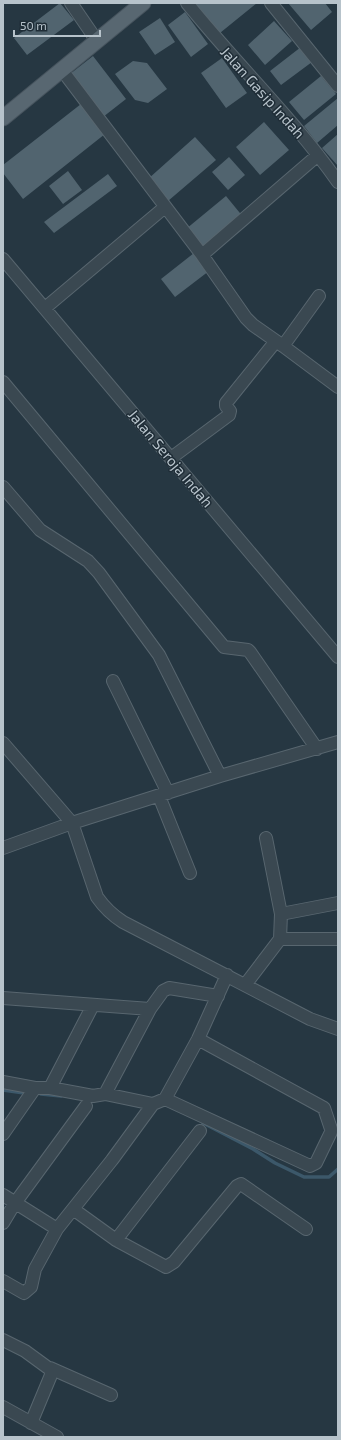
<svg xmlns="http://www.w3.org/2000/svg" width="341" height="1440" viewBox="0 0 341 1440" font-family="'Exo 2',sans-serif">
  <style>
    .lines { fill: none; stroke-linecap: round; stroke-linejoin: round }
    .stream { stroke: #3c586a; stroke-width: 3.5 }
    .building { fill: #51646f }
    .minor-casing { stroke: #58666f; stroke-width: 14 }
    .major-casing { stroke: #47545e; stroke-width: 17 }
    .minor { stroke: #3a4851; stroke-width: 12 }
    .major { stroke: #586771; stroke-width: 15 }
    .labels { text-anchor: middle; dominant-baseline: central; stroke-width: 3; stroke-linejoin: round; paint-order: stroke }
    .street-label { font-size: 15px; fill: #b7c3cb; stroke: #1f2d37 }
  </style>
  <rect width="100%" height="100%" fill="#263742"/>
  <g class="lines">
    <!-- stream -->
    <path class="stream" d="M3,1090L24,1093
      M41,1094L61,1096
      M203,1123L253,1149L275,1163L304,1177H329L338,1169"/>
  </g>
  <!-- building -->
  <path class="building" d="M60,3L74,20L27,55L14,38Z
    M188,3H257L215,37Z
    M288,3H325L332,12L311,30Z
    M185,12L208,44L191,57L168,25Z
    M160,18L175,42L155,55L139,32Z
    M274,21L292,41L265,65L248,45Z
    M301,47L312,62L281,85L270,71Z
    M93,56L126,99L103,117L70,74Z
    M222,58L247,93L226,108L201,73Z
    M133,61L147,63L167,89L148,103L135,100L115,74Z
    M321,76L336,94L304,120L289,102Z
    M338,98V125L317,143L304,126Z
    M81,104L105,134L23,199L3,173V165Z
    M264,122L289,150L260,175L236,147Z
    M338,134V166L322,148Z
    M195,137L216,160L168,201L148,179Z
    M229,157L245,175L228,190L212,172Z
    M68,171L82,190L63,204L49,186Z
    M108,174L117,186L54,233L44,222Z
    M226,196L244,218L204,252L186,229Z
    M194,253L209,271L175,297L161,279Z"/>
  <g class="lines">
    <!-- minor casing -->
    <g class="minor-casing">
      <path id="minor" d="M71,3L97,41
        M187,3C236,64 293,118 338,182
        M271,3L338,86
        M62,70L202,255L246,318L253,325L283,346L338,387
        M202,255L318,155
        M3,259L338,657
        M45,308L165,207
        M283,346L319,296
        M3,382L224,647L248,650L250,652L317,749
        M171,458L229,415L230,411L226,406V403L276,341
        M3,487L40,530L88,561L99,573L159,655L220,776
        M113,681L168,793
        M3,743L72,823L97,897C104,907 112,915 123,922L310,1019L338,1029
        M159,796L190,873
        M3,848L72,823L220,776L338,742
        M281,914L338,903
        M280,939H338
        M245,985L280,939L281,914L266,838
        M3,998L150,1009L163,991L169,988L218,996
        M3,1082L35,1088H50L93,1096L105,1094L153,1104
        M50,1088L93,1005
        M105,1094L150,1009
        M165,1099L310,1166L316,1163L331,1132V1129L324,1108L198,1039
        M3,1134L35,1088
        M3,1195L57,1229
        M73,1209L116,1240L166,1267L174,1262L237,1186L241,1184L306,1229
        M3,1223L15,1203L86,1106
        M116,1240L200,1131
        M3,1281L24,1293L31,1287L35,1269L57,1229L112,1160L153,1104L165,1099L198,1039L227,975
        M3,1340L25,1351L51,1370V1375L31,1423
        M50,1368L111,1395
        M3,1407L57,1437"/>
    </g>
    <!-- major casing -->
    <g class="major-casing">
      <path id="major" d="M3,118L143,3"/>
    </g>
    <!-- minor -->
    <use href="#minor" class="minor"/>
    <!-- major -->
    <use href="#major" class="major"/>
  </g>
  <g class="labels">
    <!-- street labels -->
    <g class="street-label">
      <text transform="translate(263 92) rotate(48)">Jalan Gasip Indah</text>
      <text transform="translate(171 458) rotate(50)">Jalan Seroja Indah</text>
    </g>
  </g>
  <!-- border -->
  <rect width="341" height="1440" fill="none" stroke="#b7c3cb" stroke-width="8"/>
  <!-- scale -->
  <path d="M14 30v6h86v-6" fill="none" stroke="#b7c3cb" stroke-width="2"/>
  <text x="20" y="30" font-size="12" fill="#b7c3cb" stroke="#1f2d37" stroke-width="3" paint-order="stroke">50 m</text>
</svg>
